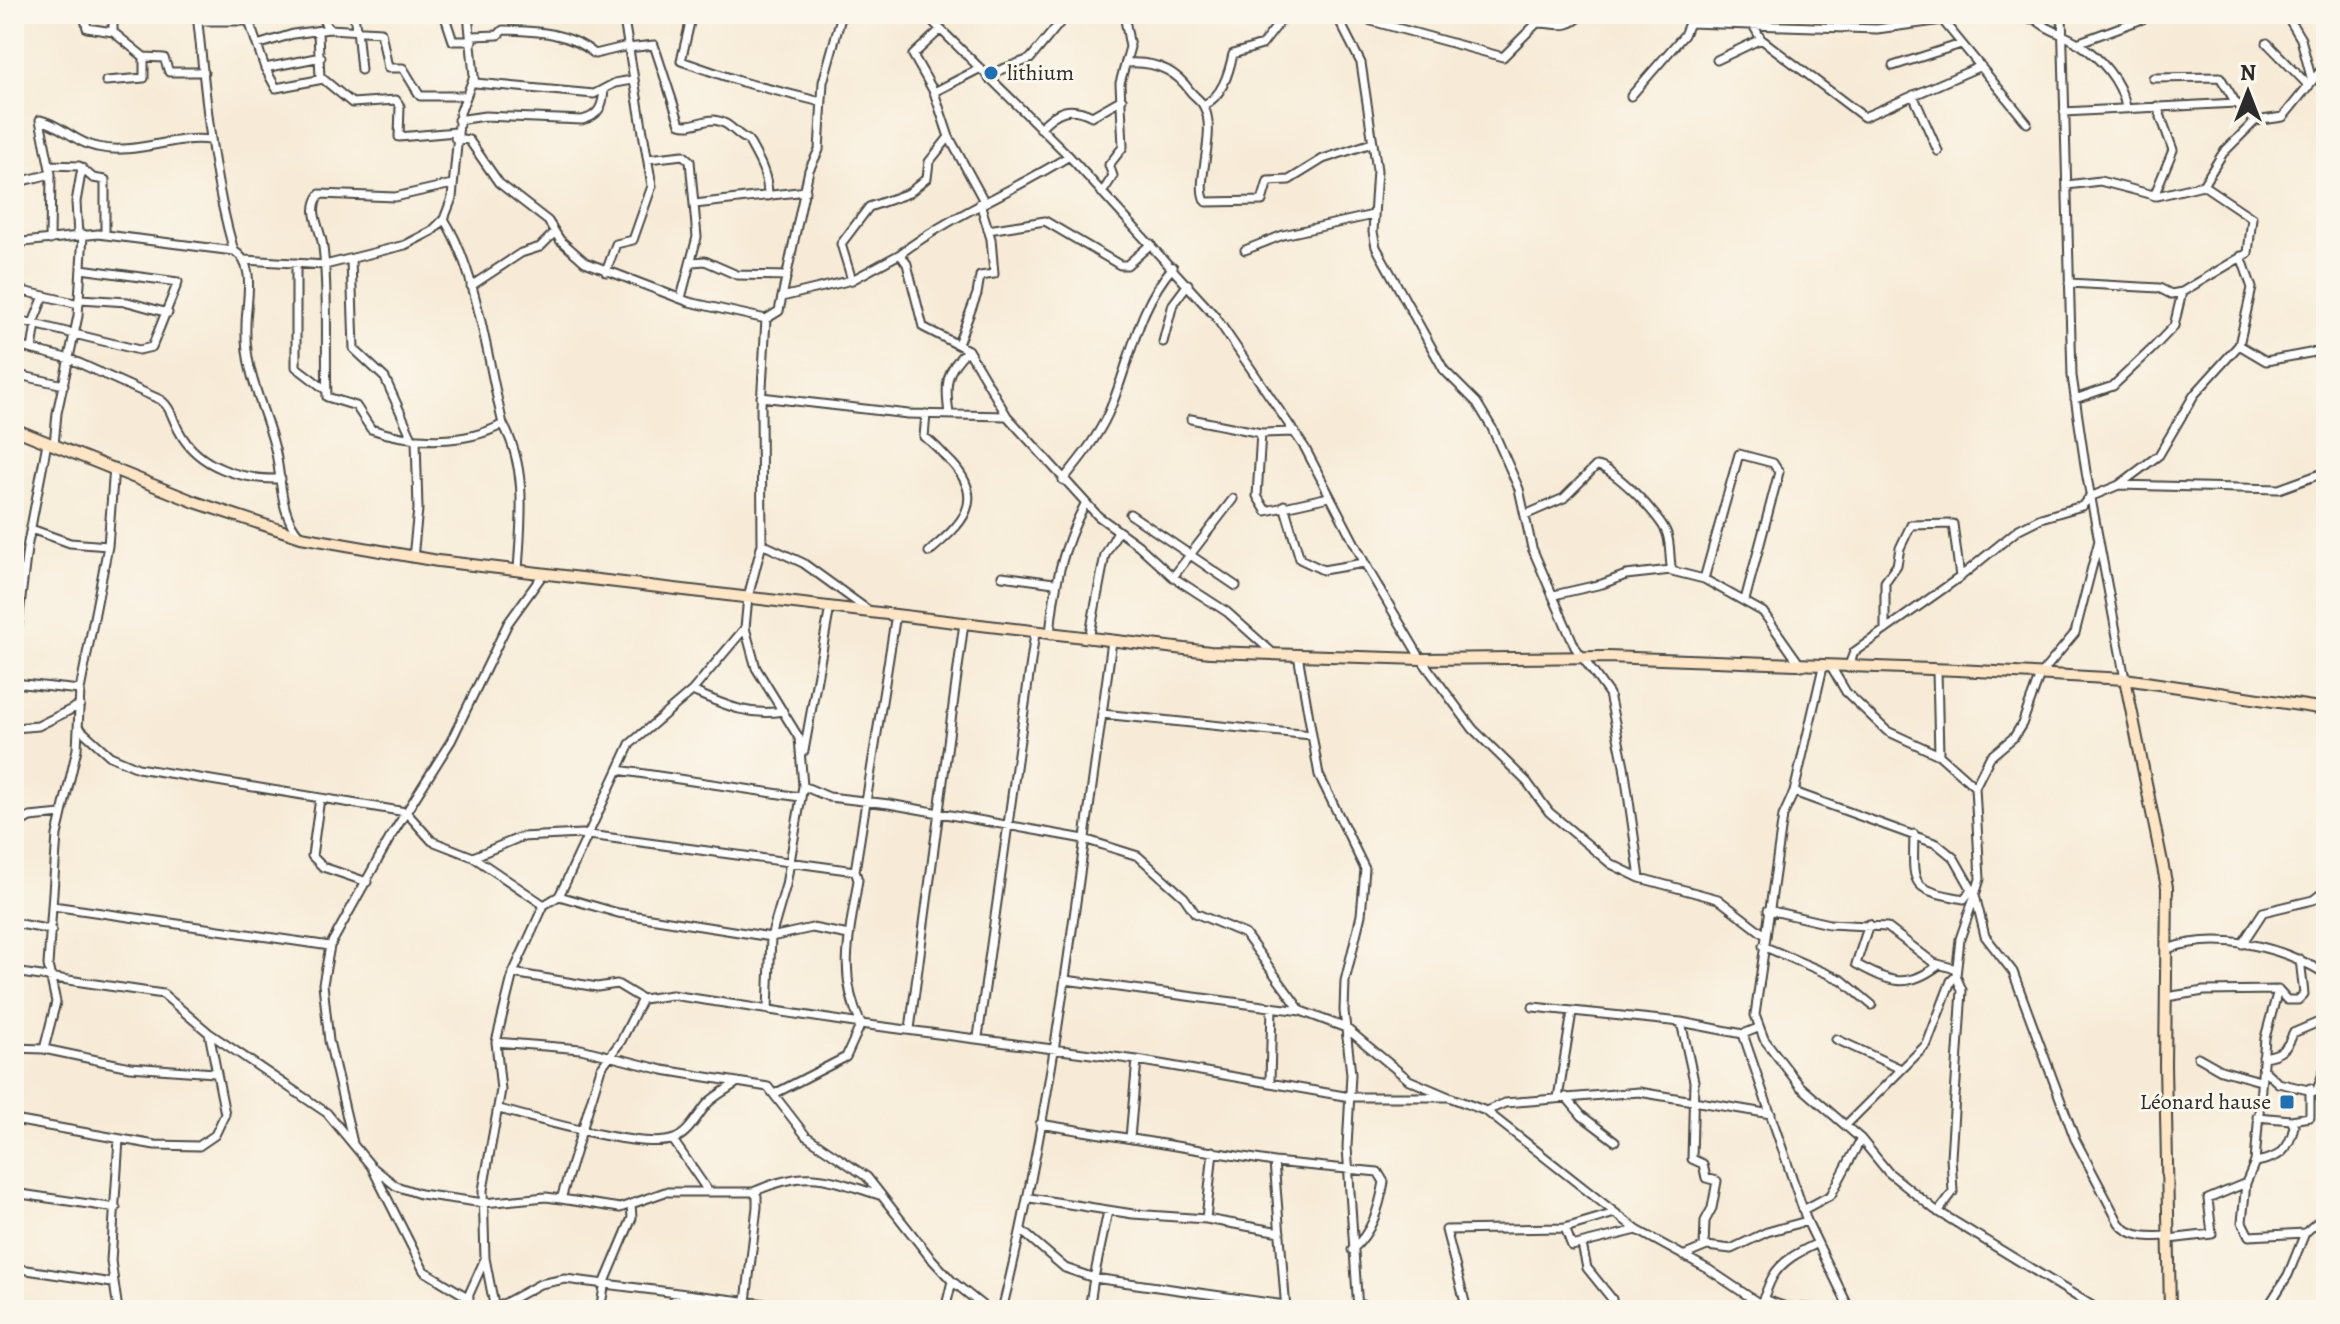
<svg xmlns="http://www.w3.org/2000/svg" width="2340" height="1324" viewBox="0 0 2340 1324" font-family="Alegreya,serif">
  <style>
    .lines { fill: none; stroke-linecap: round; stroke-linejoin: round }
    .street-casing { stroke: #4a4845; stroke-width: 11 }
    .secondary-casing { stroke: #4a4845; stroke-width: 14 }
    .street { stroke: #fff; stroke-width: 7 }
    .secondary { stroke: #fde5c5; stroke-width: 10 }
    .poi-dot { fill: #1f6fb2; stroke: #fbf7ec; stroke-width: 3 }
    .labels { text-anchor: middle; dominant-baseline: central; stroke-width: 6; stroke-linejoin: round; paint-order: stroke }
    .poi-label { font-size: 22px; fill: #2b2b2b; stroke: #fbf7ec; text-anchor: start }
  </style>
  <rect width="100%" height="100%" fill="#fbf7ec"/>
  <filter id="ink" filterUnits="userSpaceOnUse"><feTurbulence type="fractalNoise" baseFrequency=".0125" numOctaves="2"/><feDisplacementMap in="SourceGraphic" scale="16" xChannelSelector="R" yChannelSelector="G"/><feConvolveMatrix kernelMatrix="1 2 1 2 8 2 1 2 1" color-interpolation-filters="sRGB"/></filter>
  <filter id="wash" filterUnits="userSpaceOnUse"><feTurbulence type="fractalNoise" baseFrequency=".006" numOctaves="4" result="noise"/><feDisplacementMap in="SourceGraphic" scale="32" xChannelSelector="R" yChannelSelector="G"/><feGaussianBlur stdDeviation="1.8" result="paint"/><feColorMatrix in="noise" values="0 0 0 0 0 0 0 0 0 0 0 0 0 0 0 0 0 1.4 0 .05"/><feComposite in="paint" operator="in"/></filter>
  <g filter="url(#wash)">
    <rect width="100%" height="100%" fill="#f7ebd7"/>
  </g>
  <g filter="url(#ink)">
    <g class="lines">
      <!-- street casing -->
      <g class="street-casing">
        <path id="street" d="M84,14L87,28L113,32L144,57L164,58L169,72H204
          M197,14C206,94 211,173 234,251
          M319,14L329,29L381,32L388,68H403L420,96H465
          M354,14L356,29
          M444,14L453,41H472
          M692,14L681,61L742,82L821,102
          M842,14L823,82L819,150L809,170L779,311L766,319L761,405L762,544L748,597L745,628L756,668L799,738L803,786L829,797L889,804L1084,839L1138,856L1184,897L1195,913L1245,934L1301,1011L1346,1028L1409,1080L1449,1097
          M925,14L1069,156L1215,316L1305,448L1369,571L1421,659L1473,729L1527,782L1549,812L1611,864L1640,878L1718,899L1765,935
          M1336,14L1361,63L1377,170L1373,232L1376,247L1444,370L1477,403L1492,428L1519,489L1532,548L1575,647L1609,694L1624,766L1640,878
          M1346,14L1503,57L1537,23C1557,23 1566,31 1583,14
          M2030,14C2043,29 2062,33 2078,43C2101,58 2121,81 2126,107
          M2062,14L2072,376L2086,472L2125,679
          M2286,14L2301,39L2312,81
          M1939,16L2027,123
          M198,21H249L265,68L276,88L323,79L352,103L396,100L400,106L399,137L456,132
          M1753,25L1761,39L1864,117L1981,66
          M357,29L361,70
          M113,32V14
          M318,32L320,79
          M473,36L498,35L503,30C537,31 569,32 595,54L628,46
          M2077,43L2156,14
          M2267,43L2309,86
          M257,45L293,34L329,29
          M628,48L654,45L680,124C692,128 701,120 714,120C731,122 734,134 748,140C759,160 768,174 768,196
          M1717,60L1761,39
          M1126,63C1152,61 1175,69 1190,91C1194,96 1200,100 1203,105C1219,132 1193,185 1206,202L1262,201L1268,181L1289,180L1323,159L1372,143
          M1893,66L1961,44
          M265,68L321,57
          M474,78L475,83L594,94L615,83L632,80
          M2153,78L2220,77L2236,103L2255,121
          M989,79L1000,70L1030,59L1067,14
          M106,81L144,78V57
          M934,92L979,69
          M1913,95L1938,151
          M1631,96L1684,35L1689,23L1877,29L1972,16L2035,19
          M1203,105C1222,98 1229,72 1233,54L1262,45L1286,14
          M2064,112L2236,103
          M458,120L485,116L582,120C599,116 603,106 604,89
          M1040,128C1057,110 1070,105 1092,116L1122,99
          M949,137L984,201
          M455,138L469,140L499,183L548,221L560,240L585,262L689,302L766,319
          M648,159L683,155L690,161L697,237L681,298
          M50,165L79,166L93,178L105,180V235
          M14,183L51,174
          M452,184L395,197L320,194C307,211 321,228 323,247C329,296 325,347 327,397L356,406L371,429C410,443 466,445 503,424
          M2067,185L2100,181L2157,196L2203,185L2223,153L2255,121L2283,117L2326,64
          M1102,193L1113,176L1109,165L1123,147L1120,83L1130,47L1124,14
          M2154,196L2173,150L2157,106
          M695,204L806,191
          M444,219C477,271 488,363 503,424C528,469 521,520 518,570
          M988,230L1045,221L1120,265H1127L1151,244
          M78,235L76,202L82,168
          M50,240L51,174L40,120C60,124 76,143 97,147C135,156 172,135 210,140
          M14,243L98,234L234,251C257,264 246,302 246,325C244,374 264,404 275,449C282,476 279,515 300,536
          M1245,250L1283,235L1373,215
          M900,254C953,214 1014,191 1069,156
          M351,259L354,349L385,378L412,438
          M245,260L325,265L405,245L432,231L444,219L452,198L460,113L474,76L468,14
          M692,262L705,261L737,275L787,276
          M296,263V367L326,390
          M606,272L616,244L633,240L652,186L623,14
          M852,280L841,244L869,207L909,193L927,178L929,162L949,137L934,92L913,55L940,30
          M2069,283L2159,288L2171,294L2182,292L2248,253L2252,218L2203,185
          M471,286L521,253L540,247L555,232
          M14,289L79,304
          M782,297L852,280L900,254L907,264L923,327L968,350L1007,416L1098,516L1138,545L1173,577L1227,612L1274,654
          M80,299L128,302L168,313
          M14,319L139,350L152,347L178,282L81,269
          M33,323L44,296
          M1163,342L1173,304L1188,284
          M958,344L977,294L980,276L994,274L991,239L980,203
          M14,345L70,359L161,400C172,409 172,419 179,431C198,468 243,480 281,479
          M2239,345L2266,361L2326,350
          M32,349L36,324
          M14,374L64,385
          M761,397L908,414L1007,416
          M2075,399L2113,386L2152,349L2174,326L2182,292
          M926,414L924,437C935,443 943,455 952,463C988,502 960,525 929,552
          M949,414C945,385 945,370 968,350
          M1191,419L1261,433L1295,432
          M1261,433L1257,496L1266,511L1329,497
          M54,445L57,413L78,316L83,234
          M1063,480C1080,459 1097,438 1108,414C1130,365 1136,309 1173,267
          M2119,485L2159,455L2194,395L2239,345L2252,288L2241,256
          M1284,505L1300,559L1323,570L1364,563
          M1130,514L1236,586
          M1525,515L1564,498L1596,466C1611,465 1662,517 1667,534C1671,546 1669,560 1672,571L1704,579L1763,612L1801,666
          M31,529L70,543L108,546
          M2099,540L2075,633L2040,675L2022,724L2014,737L1990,757L1975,787L1980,879L1975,895L1985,936L2013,972L2075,1139L2119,1223C2130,1238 2151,1237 2169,1236
          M762,544L803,563L868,610
          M413,558L418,509L416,439
          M1002,576L1054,583
          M1173,577L1233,499
          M1704,579L1739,454L1773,463L1779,472L1745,600
          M1554,595L1602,584L1626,575L1671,570
          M1885,630V582L1897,565L1900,548L1911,525L1953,524L1960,577
          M1050,635C1054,586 1062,548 1085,504
          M1089,639L1105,555L1118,531
          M1112,641L1102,714L1311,735
          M1298,655L1319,775L1365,869L1361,915L1345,981L1344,1011L1351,1074L1347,1147L1358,1310
          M14,656L27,548L47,443
          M1823,667L1794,792L1783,816L1755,1015L1764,1039L1800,1086L1861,1139L1888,1172L1934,1209L2099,1310
          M1832,668L1846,692L1887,731L1939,755L1975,787
          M1848,668L1854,652L1960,577L2019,529L2041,518L2082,506L2090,497L2119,485L2279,489L2326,472
          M1937,670L1939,755
          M14,683L80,690
          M692,691C723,704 748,717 783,711
          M14,728L38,726L80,705
          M804,751L830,607
          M618,770L800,797
          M803,786L786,885L771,937L812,928L849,935
          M1794,792L1937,844L1954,858L1975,895L1960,939L1956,976L1951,981L1927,1044L1846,1125
          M320,798L312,856L323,867L367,882
          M14,826L30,817L61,814
          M1914,834C1913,886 1909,889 1964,899L1972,889
          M473,857L521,837L582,834L855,871L858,880C850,933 837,974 861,1024L846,1057L776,1093
          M855,871L896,614
          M559,896L618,913L771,937L768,1009
          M544,905L559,896L565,884L630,744L692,691L745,628
          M53,906L330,946
          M1768,910L1829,924L1887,927L1934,963L1956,969
          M14,923L52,930
          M1869,924L1856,964C1890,982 1906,990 1939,965
          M2242,944L2263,912L2313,900L2326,890
          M1763,946L1842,980L1872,1005
          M2167,949C2219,931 2280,946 2326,974
          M14,972L163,994L209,1033L327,1113L371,1166L396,1186L420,1194L484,1203L546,1197L561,1199L601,1068L621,1041L642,999L617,984L597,987L513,973L544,905L473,857L432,841L406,812L138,768L110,756L79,728
          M1065,980L1301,1011
          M2278,990L2265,1038L2255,1162L2246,1183L2242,1222L2249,1236L2305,1233
          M2166,997L2204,991L2278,990L2287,1000H2298L2304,994L2300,959
          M642,999L672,995L861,1024L1137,1060L1350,1097H1449L1486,1111L1637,1230L1708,1269L1760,1304
          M1533,1007L1681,1022L1743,1034L1758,1028
          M1681,1022L1694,1081L1692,1159L1703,1164L1706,1178L1717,1181L1712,1208L1705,1221L1704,1247
          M910,1029L964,623
          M1743,1034L1807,1221L1850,1310
          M978,1037L1035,633
          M1836,1039L1901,1069
          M496,1042L581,1049L663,1070L768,1087L806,1136L867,1177L929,1256L952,1281L988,1310
          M14,1048L44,1049L130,1067L215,1073
          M44,1049L56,1002L48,965L57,835L77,749L80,690L108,546L114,467
          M2198,1057L2221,1070L2260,1081
          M2263,1057C2280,1055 2288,1049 2293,1033L2326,1019
          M2262,1068L2278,1083L2326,1094
          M1270,1081L1272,1007
          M2317,1090L2326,1065
          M1566,1097L1582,1116L1615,1141
          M1558,1098L1572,1012
          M499,1109C534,1118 643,1151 674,1139C689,1134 698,1114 708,1103C716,1095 728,1089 738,1082
          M1486,1111L1505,1103L1639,1092L1771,1114
          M14,1120L155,1145L199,1146L215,1135L225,1114L209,1033
          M2291,1120L2310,1117V1088
          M1040,1124L1274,1162L1378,1172L1384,1182C1379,1209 1372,1232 1352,1250
          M1130,1138L1137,1060
          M673,1140L708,1191
          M353,1143L329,1041L323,984L330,946L390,838L451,741L508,623L544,573
          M1274,1162L1286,1310
          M2255,1162C2280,1158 2289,1151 2294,1126L2291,1120L2257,1117
          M372,1168L424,1271L469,1298
          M753,1192C808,1168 825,1178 879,1195
          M14,1193L116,1208
          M1030,1198L1133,1214L1206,1219L1213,1151
          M561,1199L620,1208L665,1192H753L757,1196V1207L746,1302
          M1803,1210L1831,1195L1861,1139
          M1108,1211L1094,1278L1285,1305
          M1938,1212L1953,1192L1951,1157L1962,990L1956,976
          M1206,1219L1280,1232
          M1565,1228L1572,1246L1637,1230
          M1022,1231L1065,1268L1094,1278L1089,1310
          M2169,1239L2212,1234L2208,1199L2246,1183
          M1582,1245L1587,1268L1612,1299V1310
          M1683,1256L1707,1246L1731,1249L1767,1232L1807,1221
          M14,1268L112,1283
          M1766,1300L1786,1307L1839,1310
          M1358,1303L1373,1310
          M494,1309L540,1284L565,1279L814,1310
          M118,1310L111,1261L119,1139
          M462,1310L484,1261
          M495,1310L485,1258L483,1190L501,1090L496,1042L513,973
          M600,1310L605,1282L632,1218L631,1204
          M667,1310L679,1294
          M945,1310L952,1281
          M1002,1310C1051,1114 1074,913 1102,714
          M1467,1310L1446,1230L1565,1228L1615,1213
          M1754,1310C1766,1299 1765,1291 1772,1278C1781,1261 1799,1252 1816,1244
          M2266,1310L2288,1275L2305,1233L2326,1214"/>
      </g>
      <!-- secondary casing -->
      <g class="secondary-casing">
        <path id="secondary" d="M14,429L195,502L301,537L438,561L1210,652L1421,659L1607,657L1958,670L2125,679L2326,709
          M2125,679L2167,887L2165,1065L2170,1310"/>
      </g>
      <!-- street -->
      <use href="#street" class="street"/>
      <!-- secondary -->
      <use href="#secondary" class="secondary"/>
    </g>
  </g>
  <!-- markers -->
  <g class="poi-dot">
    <circle cx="991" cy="73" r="8"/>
    <rect x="2279" y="1094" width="16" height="16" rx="4"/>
  </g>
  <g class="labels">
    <!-- poi labels -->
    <g class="poi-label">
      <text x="1007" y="73">lithium</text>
      <text x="2271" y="1102" text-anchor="end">Léonard hause</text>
    </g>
  </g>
  <!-- margin -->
  <rect width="2340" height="1324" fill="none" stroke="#fbf7ec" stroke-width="48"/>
  <!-- north arrow -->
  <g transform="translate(2248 92)" stroke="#fbf7ec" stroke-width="6" paint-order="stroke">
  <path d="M0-6L14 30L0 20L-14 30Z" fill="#2b2b2b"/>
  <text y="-12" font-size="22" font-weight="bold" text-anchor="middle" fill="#2b2b2b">N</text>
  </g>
</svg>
